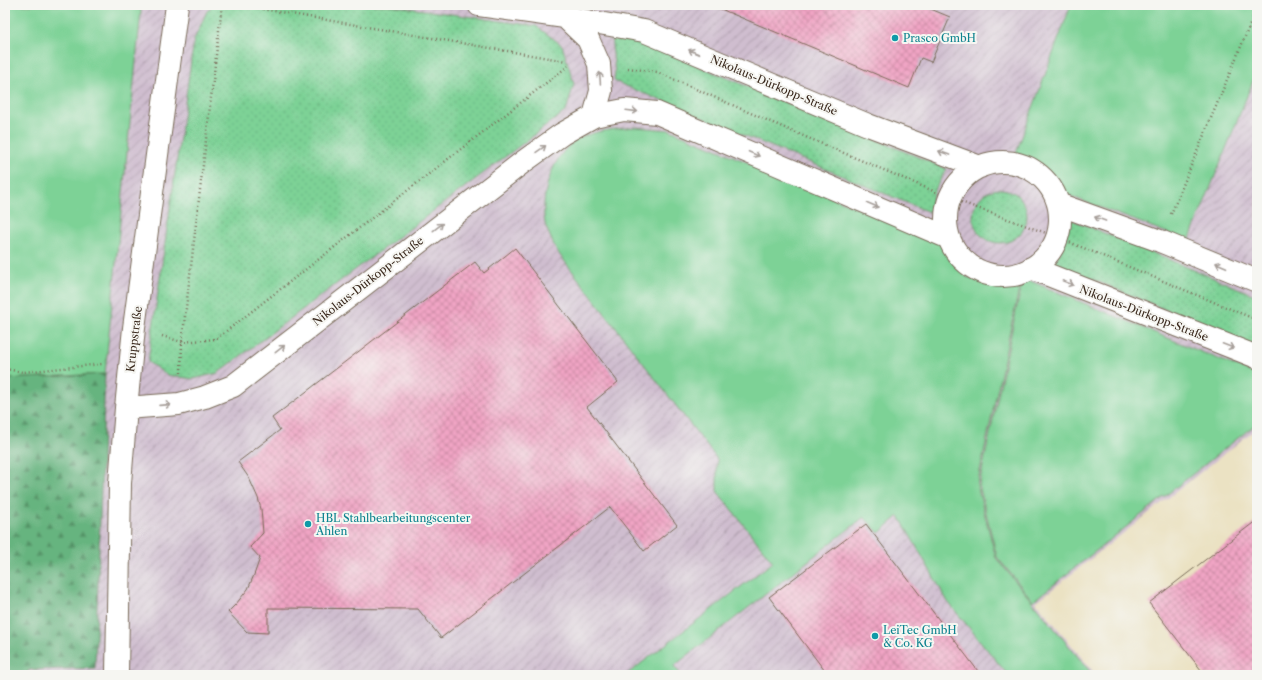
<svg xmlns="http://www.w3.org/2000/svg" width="1262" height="680" viewBox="0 0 1262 680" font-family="'Libre Caslon Text',serif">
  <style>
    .industrial { fill: url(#industrial-furrows) }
    .grass { fill: #7dd296; stroke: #5c7e5a }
    .forest { fill: url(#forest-firs); stroke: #506f4e }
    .park { fill: url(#park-dots); stroke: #5c7e5a }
    .building { fill: url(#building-cross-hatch) }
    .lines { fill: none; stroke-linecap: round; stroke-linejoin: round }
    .street-casing { stroke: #796a58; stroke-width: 24 }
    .path { stroke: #796a58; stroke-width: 2.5; stroke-dasharray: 1 3; stroke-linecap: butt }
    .street { stroke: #fff; stroke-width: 22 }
    .oneway { stroke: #a79f9a }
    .culture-dot { fill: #0f9aa8; stroke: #f6f6f2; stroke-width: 1.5 }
    .labels { text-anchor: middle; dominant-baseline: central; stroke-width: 4; stroke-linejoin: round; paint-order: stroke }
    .culture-label { font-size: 11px; fill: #0d838f; stroke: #f6f6f2; text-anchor: start }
    .street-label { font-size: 11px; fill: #3b2a1e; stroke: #f6f6f2 }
  </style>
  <defs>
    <pattern id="industrial-furrows" width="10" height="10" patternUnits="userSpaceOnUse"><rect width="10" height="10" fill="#cfbdcf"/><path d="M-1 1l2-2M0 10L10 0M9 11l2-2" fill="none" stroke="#a99aa7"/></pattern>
    <pattern id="forest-firs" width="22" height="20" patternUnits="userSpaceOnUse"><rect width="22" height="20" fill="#66b47f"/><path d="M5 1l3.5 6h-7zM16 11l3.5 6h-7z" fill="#559367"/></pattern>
    <pattern id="park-dots" width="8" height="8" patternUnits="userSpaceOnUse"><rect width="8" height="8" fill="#7dd296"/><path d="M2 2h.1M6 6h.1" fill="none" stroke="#6db481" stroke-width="1.8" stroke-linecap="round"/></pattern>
    <pattern id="building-cross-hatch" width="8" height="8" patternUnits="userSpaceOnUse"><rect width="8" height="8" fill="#f0a4c4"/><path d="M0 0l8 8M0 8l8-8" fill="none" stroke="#c4869f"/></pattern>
  </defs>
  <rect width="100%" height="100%" fill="#f6f6f2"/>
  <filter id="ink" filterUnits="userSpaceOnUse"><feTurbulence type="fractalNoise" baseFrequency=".025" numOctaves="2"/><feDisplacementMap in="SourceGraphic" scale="8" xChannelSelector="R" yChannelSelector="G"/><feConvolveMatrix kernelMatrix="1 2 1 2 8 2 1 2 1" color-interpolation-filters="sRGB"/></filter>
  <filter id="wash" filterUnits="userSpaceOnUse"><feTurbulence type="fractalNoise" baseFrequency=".012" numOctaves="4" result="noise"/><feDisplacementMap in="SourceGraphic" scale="16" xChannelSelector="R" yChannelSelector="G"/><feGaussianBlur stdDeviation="0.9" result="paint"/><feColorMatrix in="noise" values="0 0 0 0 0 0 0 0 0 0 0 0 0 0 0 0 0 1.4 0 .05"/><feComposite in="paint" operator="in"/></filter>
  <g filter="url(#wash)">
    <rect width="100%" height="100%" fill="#ebe2c3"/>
    <!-- industrial -->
    <path class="industrial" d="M5,5H1257V428L1036,602L1096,675H5Z"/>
    <!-- grass -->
    <path class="grass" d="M5,5H140L141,11L105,374L5,379Z
      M1071,5H1257V71L1189,241L1062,193L1048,174L1035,161L1016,153Z
      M635,127L670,130L939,242L948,257L967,277L995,285L1021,280L977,485L996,558L1093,675H1008L948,602L899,516L879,533L864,517L674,666L681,675H626L773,562L717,491V459L556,250C553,242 549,235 546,227C538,200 552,153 578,139C594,130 617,129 635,127Z
      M1023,278L1257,375V423L1033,601L997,557L979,485Z"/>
    <!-- forest -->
    <path class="forest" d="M105,374L95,668L29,670L26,675H5V379Z"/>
    <!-- park -->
    <path class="park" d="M213,5H388L536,26L562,45L574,84L566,111L218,373L193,379L167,375L148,362L194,40L207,11Z
      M611,36L632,41L657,49L947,169C937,184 932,194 929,212L614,81L615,72Z
      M973 216a27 27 0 1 1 54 0a27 27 0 1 1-54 0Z
      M1070,219L1257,296V348L1054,263C1063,249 1067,235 1070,219Z"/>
    <g id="blocks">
      <!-- building -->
      <path class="building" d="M711,5H921L950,17L931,62L921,58L909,88Z
        M515,248L618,382L587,407L677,525L644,551L610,507L441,638L418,609L268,608V633L247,632L228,612L236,604L248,589L254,575L260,558L250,547L263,533L261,509L258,498L249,478L238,462L280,430L272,418L475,262L484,273Z
        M1257,520V675H1205L1149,603Z
        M866,524L981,675H828L769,597Z"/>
    </g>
  </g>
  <g filter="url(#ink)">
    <use href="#blocks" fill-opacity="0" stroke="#796a58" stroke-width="1"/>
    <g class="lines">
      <!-- street casing -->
      <g class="street-casing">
        <path id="street" d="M479,5L565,17L644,31L868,125L980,167
          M565,17L588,39L599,64L601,91L594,116
          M946 219a57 57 0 1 1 114 0a57 57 0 1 1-114 0Z
          M1058,204L1160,241L1257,281
          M1031,268L1257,357
          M126,408L179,404L205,397L233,386L523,162L562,134L594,116L624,110L657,113L949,238
          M117,675L120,483L126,408L134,328L177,5"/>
      </g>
      <!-- path -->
      <path class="path" d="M239,5L566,61
        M628,68L657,72L787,129L950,198L1057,237L1257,320
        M1171,214L1257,8
        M162,336L182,342L216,339L568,66
        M5,369L23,372L102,364
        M181,373L182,342L222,5"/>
      <!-- street -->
      <use href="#street" class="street"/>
    </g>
    <!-- one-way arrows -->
    <defs><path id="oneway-shaft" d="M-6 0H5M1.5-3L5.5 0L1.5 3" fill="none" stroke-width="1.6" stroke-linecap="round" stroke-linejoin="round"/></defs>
    <g class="oneway">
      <use href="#oneway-shaft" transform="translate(694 52) rotate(-157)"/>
      <use href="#oneway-shaft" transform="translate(600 78) rotate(-94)"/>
      <use href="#oneway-shaft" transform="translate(632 111) rotate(7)"/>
      <use href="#oneway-shaft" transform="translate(541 149) rotate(-35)"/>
      <use href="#oneway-shaft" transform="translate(944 153) rotate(-160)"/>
      <use href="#oneway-shaft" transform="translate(754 154) rotate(23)"/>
      <use href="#oneway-shaft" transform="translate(873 205) rotate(23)"/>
      <use href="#oneway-shaft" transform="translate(1100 219) rotate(-160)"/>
      <use href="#oneway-shaft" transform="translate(438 227) rotate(-38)"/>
      <use href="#oneway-shaft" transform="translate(1221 265) rotate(-157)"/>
      <use href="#oneway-shaft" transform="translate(1068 283) rotate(21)"/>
      <use href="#oneway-shaft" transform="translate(1228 346) rotate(21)"/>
      <use href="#oneway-shaft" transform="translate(280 349) rotate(-38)"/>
      <use href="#oneway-shaft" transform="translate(165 405) rotate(-4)"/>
    </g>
  </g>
  <!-- markers -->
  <g class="culture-dot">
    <circle cx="895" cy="38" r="4"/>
    <circle cx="308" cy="524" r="4"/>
    <circle cx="875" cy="636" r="4"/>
  </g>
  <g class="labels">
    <!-- culture labels -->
    <g class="culture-label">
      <text x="903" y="38">Prasco GmbH</text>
      <text x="316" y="518">HBL Stahlbearbeitungscenter<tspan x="316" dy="13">Ahlen</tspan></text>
      <text x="883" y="630">LeiTec GmbH<tspan x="883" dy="13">&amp; Co. KG</tspan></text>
    </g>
    <!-- street labels -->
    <g class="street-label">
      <text transform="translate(774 85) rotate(23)">Nikolaus-Dürkopp-Straße</text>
      <text transform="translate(368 281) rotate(-38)">Nikolaus-Dürkopp-Straße</text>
      <text transform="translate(1144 313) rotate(21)">Nikolaus-Dürkopp-Straße</text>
      <text transform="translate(134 339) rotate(-83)">Kruppstraße</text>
    </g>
  </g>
  <!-- margin -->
  <rect width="1262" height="680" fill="none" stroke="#f6f6f2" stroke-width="20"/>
</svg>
